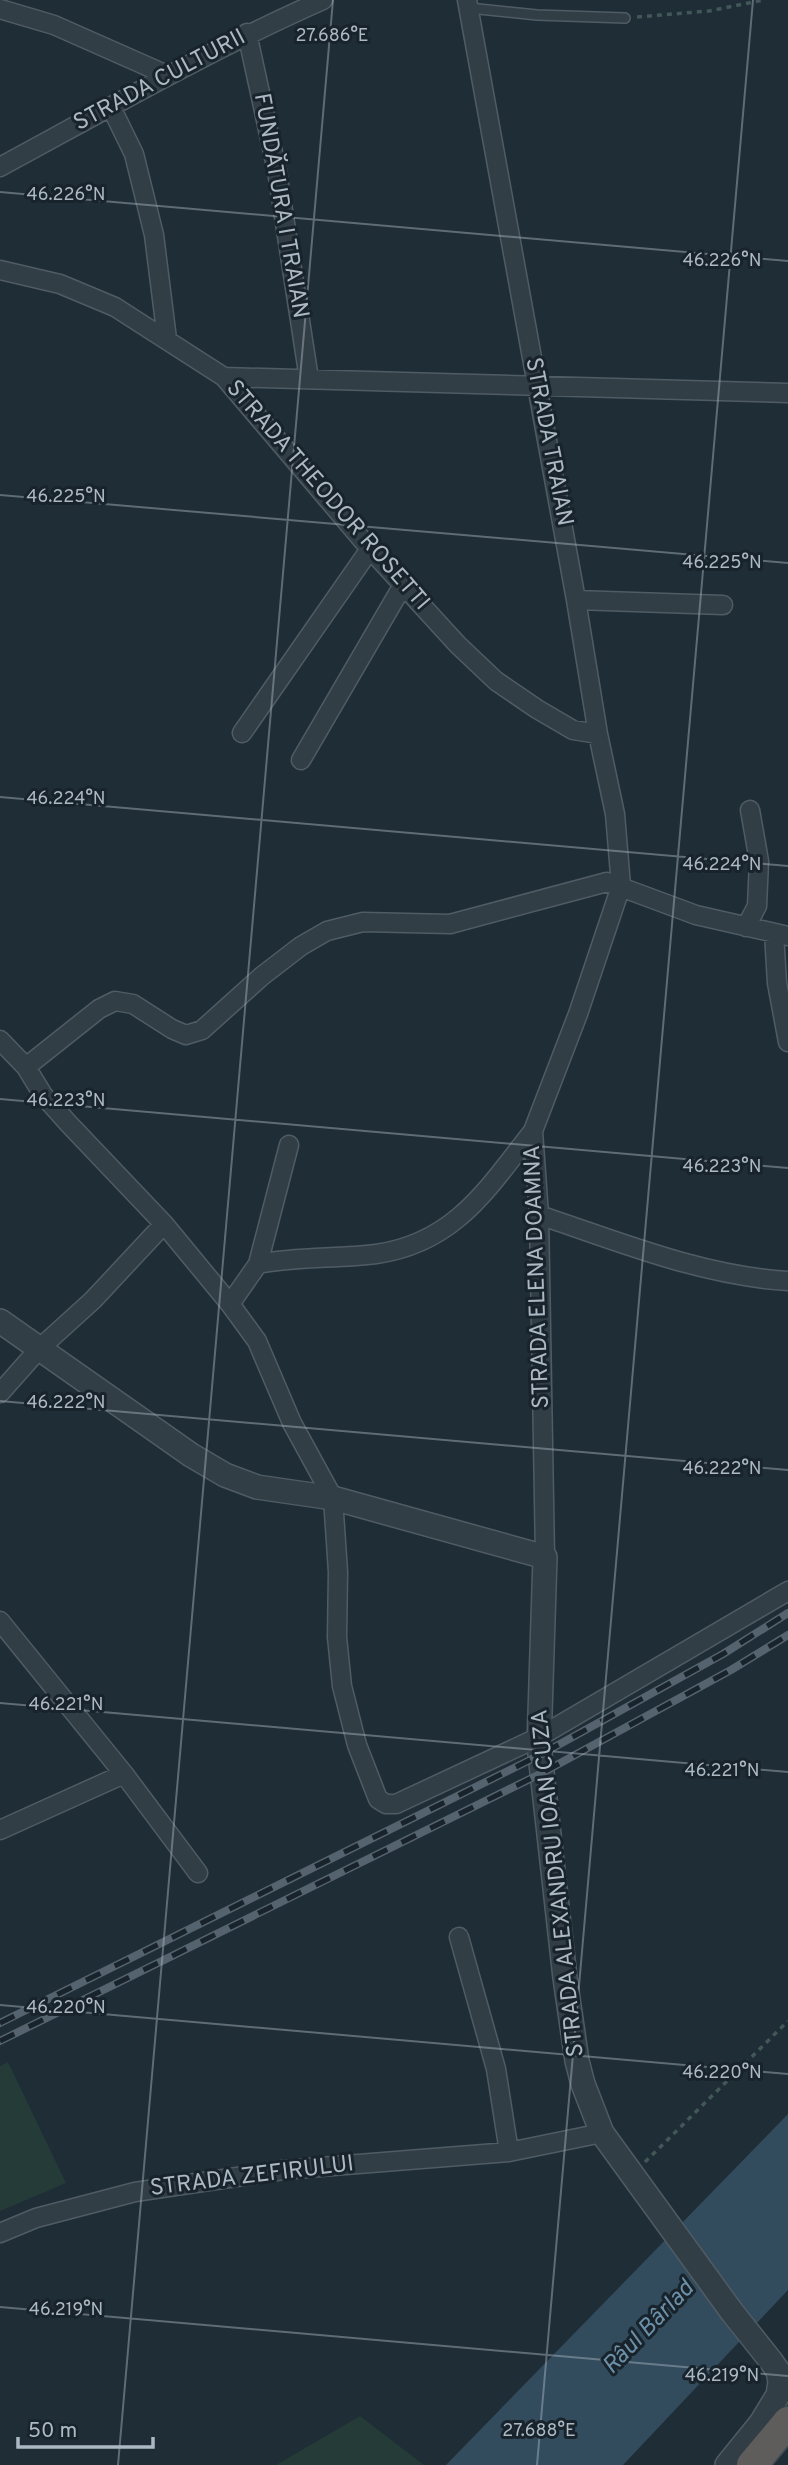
<svg xmlns="http://www.w3.org/2000/svg" width="788" height="2465" viewBox="0 0 788 2465" font-family="Overpass,sans-serif">
  <style>
    .green { fill: #243b38 }
    .water { fill: #324c5e }
    .lines { fill: none; stroke-linecap: round; stroke-linejoin: round }
    .service-casing { stroke: #505c65; stroke-width: 12 }
    .minor-casing { stroke: #505c65; stroke-width: 21 }
    .tertiary-casing { stroke: #505c65; stroke-width: 26 }
    .trunk-casing { stroke: #3d4951; stroke-width: 33 }
    .path { stroke: #425757; stroke-width: 3.5; stroke-dasharray: 5 5; stroke-linecap: butt }
    .service { stroke: #323e46; stroke-width: 9 }
    .minor { stroke: #323e46; stroke-width: 18 }
    .tertiary { stroke: #323e46; stroke-width: 23 }
    .trunk { stroke: #5e5d5b; stroke-width: 30 }
    .rail-casing { stroke: #54636e; stroke-width: 8 }
    .rail { stroke: #18232b; stroke-width: 5; stroke-dasharray: 16; stroke-linecap: butt }
    .ticks { fill: none; stroke: #acb9c4; stroke-width: 2; stroke-opacity: 0.45 }
    .labels { text-anchor: middle; dominant-baseline: central; stroke-width: 6; stroke-linejoin: round; paint-order: stroke }
    .street-label { font-size: 23px; fill: #acb9c4; stroke: #18232b }
    .water-label { font-size: 24px; font-style: italic; fill: #6c90a8; stroke: #18232b }
    .ticks-label { font-size: 18px; text-anchor: middle; fill: #acb9c4; stroke: #18232b; stroke-width: 6; stroke-linejoin: round; paint-order: stroke }
  </style>
  <rect width="100%" height="100%" fill="#1f2d36"/>
  <!-- green -->
  <path class="green" d="M8,2062L66,2183L0,2211V2066Z
    M360,2416L424,2465H276Z"/>
  <!-- water -->
  <path class="water" d="M788,2114V2290L623,2465H446Z"/>
  <g class="lines">
    <!-- service casing -->
    <g class="service-casing">
      <path id="service" d="M469,8L537,15L625,18"/>
    </g>
    <!-- minor casing -->
    <g class="minor-casing">
      <path id="minor" d="M467,0L576,600L598,734L615,814L621,886L578,1014L533,1131L539,1215L545,1557
        M0,9L54,25L167,75
        M247,33L277,171L309,379
        M111,107L134,154L154,235L167,339
        M0,167C107,109 212,49 323,0
        M0,270L60,284L115,307L224,377L370,549L458,645L496,681L537,709L573,730L598,734
        M224,377L788,393
        M576,600L723,605
        M242,733L370,549
        M301,760L403,585
        M746,927L757,906L759,861L750,810
        M774,933L777,983L788,1042
        M0,1040L26,1067L43,1095L68,1123L164,1224L230,1304L257,1341L292,1423L333,1498L338,1572L337,1637L342,1686L357,1745L378,1799L386,1804H396L539,1737L788,1591
        M26,1067L99,1009L115,1001L133,1004L172,1029L186,1035L202,1030L262,976L301,946L327,931L363,922L450,924L607,882L696,915L788,936
        M539,1215C620,1242 702,1276 788,1281
        M258,1264C297,1256 337,1259 376,1254C455,1243 488,1188 533,1131
        M230,1304L258,1264L289,1145
        M0,1393L39,1349L93,1300L164,1224
        M0,1621L124,1774L198,1873
        M0,1830L124,1774
        M459,1937L496,2069L509,2152
        M0,2233L36,2218L135,2192L283,2170L509,2152L602,2133"/>
    </g>
    <!-- tertiary casing -->
    <g class="tertiary-casing">
      <path id="tertiary" d="M0,1321L191,1455L225,1475L257,1487L333,1498L545,1557L539,1745L565,1978L577,2061L583,2084L602,2133L732,2312L771,2361L778,2371L780,2382L778,2395L761,2423L727,2465"/>
    </g>
    <!-- trunk casing -->
    <g class="trunk-casing">
      <path id="trunk" d="M752,2465L788,2422"/>
    </g>
    <!-- path -->
    <path class="path" d="M637,17L709,11L763,0
      M645,2162L788,2021"/>
    <!-- service -->
    <use href="#service" class="service"/>
    <!-- minor -->
    <use href="#minor" class="minor"/>
    <!-- tertiary -->
    <use href="#tertiary" class="tertiary"/>
    <!-- trunk -->
    <use href="#trunk" class="trunk"/>
    <!-- rail casing -->
    <g class="rail-casing">
      <path id="rail" d="M0,2023L540,1755L723,1654L788,1613
        M0,2041L542,1773L731,1670L788,1635"/>
    </g>
    <!-- rail -->
    <use href="#rail" class="rail"/>
  </g>
  <!-- ticks -->
  <path class="ticks" d="M0,192L788,261M0,495L788,563M0,797L788,866M0,1099L788,1168M0,1401L788,1470M0,1703L788,1772M0,2005L788,2074M0,2307L788,2376M118,2465L333,0M537,2465L753,0"/>
  <g class="labels">
    <!-- street labels -->
    <g class="street-label">
      <text transform="translate(160 81) rotate(-28)">STRADA CULTURII</text>
      <text transform="translate(280 206) rotate(80)">FUNDĂTURA I TRAIAN</text>
      <text transform="translate(548 442) rotate(79)">STRADA TRAIAN</text>
      <text transform="translate(327 496) rotate(49)">STRADA THEODOR ROSETTI</text>
      <text transform="translate(538 1277) rotate(-92)">STRADA ELENA DOAMNA</text>
      <text transform="translate(559 1883) rotate(-96)">STRADA ALEXANDRU IOAN CUZA</text>
      <text transform="translate(252 2177) rotate(-7)">STRADA ZEFIRULUI</text>
    </g>
    <!-- water labels -->
    <g class="water-label">
      <text transform="translate(649 2328) rotate(-46)">Râul Bârlad</text>
    </g>
  </g>
  <g class="ticks-label">
    <text x="332" y="41">27.686°E</text>
    <text x="66" y="200">46.226°N</text>
    <text x="722" y="266">46.226°N</text>
    <text x="66" y="502">46.225°N</text>
    <text x="722" y="568">46.225°N</text>
    <text x="66" y="804">46.224°N</text>
    <text x="722" y="870">46.224°N</text>
    <text x="66" y="1106">46.223°N</text>
    <text x="722" y="1172">46.223°N</text>
    <text x="66" y="1408">46.222°N</text>
    <text x="722" y="1474">46.222°N</text>
    <text x="66" y="1710">46.221°N</text>
    <text x="722" y="1776">46.221°N</text>
    <text x="66" y="2013">46.220°N</text>
    <text x="722" y="2078">46.220°N</text>
    <text x="66" y="2315">46.219°N</text>
    <text x="722" y="2381">46.219°N</text>
    <text x="539" y="2436">27.688°E</text>
  </g>
  <!-- scale -->
  <path d="M18 2437v10h135v-10" fill="none" stroke="#acb9c4" stroke-width="3.5"/>
  <text x="28" y="2437" font-size="21" fill="#acb9c4" stroke="#18232b" stroke-width="5" paint-order="stroke">50 m</text>
</svg>
